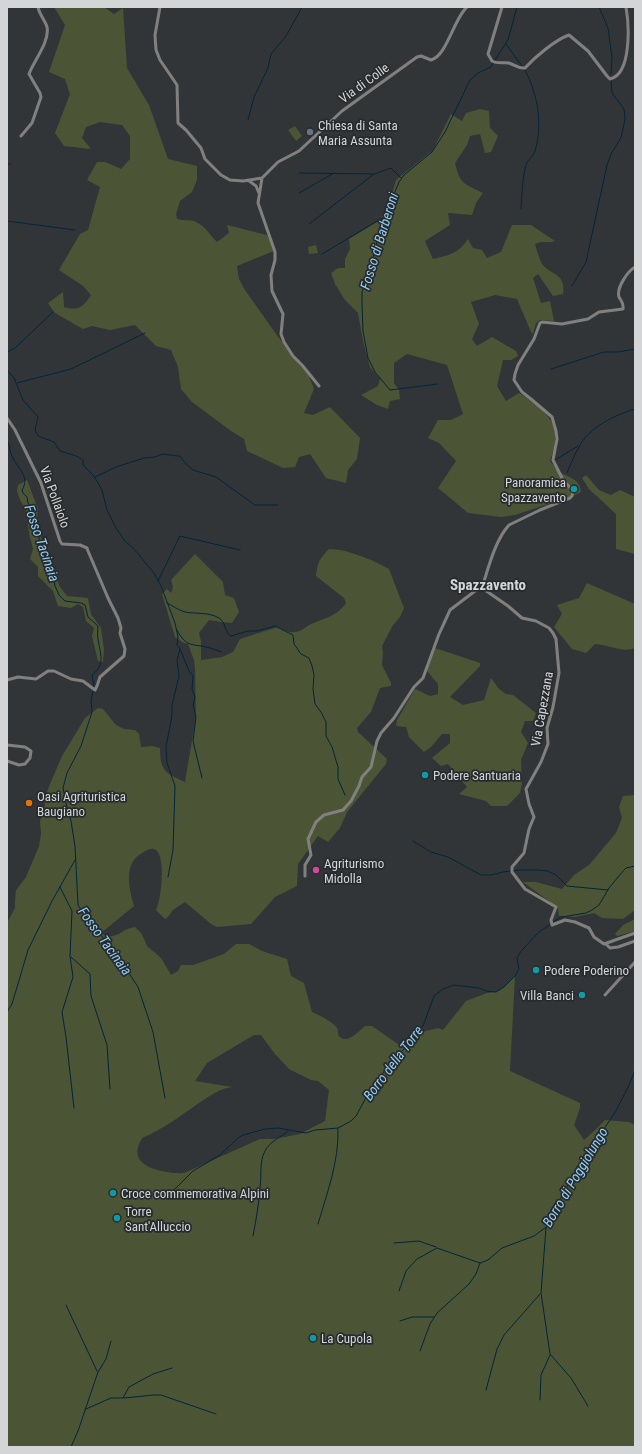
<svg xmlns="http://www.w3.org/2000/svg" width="642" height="1454" viewBox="0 0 642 1454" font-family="'Roboto Condensed',sans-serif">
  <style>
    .green { fill: #4b5435; fill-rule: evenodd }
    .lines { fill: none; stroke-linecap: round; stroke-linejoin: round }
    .stream { stroke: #00263b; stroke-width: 1 }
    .street { stroke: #82807f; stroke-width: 3 }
    .worship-dot { fill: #6b7280; stroke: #282b2e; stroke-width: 1.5 }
    .culture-dot { fill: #0f9aa8; stroke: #282b2e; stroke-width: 1.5 }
    .food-dot { fill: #e8710a; stroke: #282b2e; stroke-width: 1.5 }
    .hotel-dot { fill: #d1479c; stroke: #282b2e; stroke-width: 1.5 }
    .labels { text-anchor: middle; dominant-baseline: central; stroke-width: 3.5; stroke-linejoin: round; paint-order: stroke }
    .street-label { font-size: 13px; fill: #d3d5d7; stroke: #282b2e }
    .poi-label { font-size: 13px; fill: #d3d5d7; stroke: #282b2e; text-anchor: start }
    .water-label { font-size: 14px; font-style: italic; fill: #92cff5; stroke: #282b2e }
    .quarter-label { font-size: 15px; font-weight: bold; fill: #d3d5d7; stroke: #282b2e }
  </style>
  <rect width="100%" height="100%" fill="#323538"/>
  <!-- green -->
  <path class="green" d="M54,7H104L114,14L123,8L127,68L149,105L168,159L197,166V180L192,192L180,201L176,214L177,219C183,221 190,219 196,222C205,226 210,235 217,242L229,233L227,225L267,235L274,251L237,266L239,279L245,290L279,338L309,376L314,389L304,413L313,415L330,407L360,438L357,459L348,470L346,483L326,478L310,454L299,457L295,467L283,468L247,451L244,439L231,431L192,402L181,389L178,367L171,350L156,346L135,325L110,330L92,326L83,329L55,313L48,303L63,292L64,307C79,311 83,307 91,295L83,286L59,270L80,234L88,230L100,187L87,180L97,162H105L121,169L130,159V136L122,125L100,122L86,127L82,138L91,149L64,146L55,133L70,94L65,79L49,72L65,25Z
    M480,109L489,111L490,128L498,136L491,152L485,153L480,134L470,136L467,145L455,163C460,185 465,184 483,193L476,203L472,215L448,213L450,225L425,241L433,259C449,255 458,254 468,239L473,248L482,250L487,258L501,252L512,225H531L555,241C548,244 544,240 535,244C537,250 539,260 543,265C552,276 566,273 563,294L553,296L538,274L533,278L541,303L550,301L554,321L540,320L536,323L533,334L531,332L517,299L495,295L471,302L479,324L472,339L477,346L492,337L516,351L518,356L511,360H503L497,386L506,401L519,393C532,401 553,415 555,432C556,442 553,452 550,461C552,463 554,467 556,469C565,478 580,476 581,492L575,495L515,515L501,517L468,513L438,488L456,461L439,443L428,438L438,420H451L463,414L447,365L407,354L394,363V383L399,390L400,399L390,401L388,409L377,405L361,395L378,386L380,379L370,367L363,341L358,313L345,300L335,284L331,273L338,268H345V259L350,249L349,239L380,220L389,204L396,180L433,150L451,114L462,121L466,113Z
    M295,126L302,136L296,141L288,130Z
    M316,245L318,253L309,254L308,247Z
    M586,475L599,490L611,495L620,490L635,497V554L616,549V514L589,489L582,478Z
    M27,480L38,509L37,518L39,532L45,549L60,587L67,596L88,598L91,614L101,628L104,650L103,662L98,661L92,636L94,628L86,621L83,607L78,604L71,608L58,606L53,591L38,576V567L30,559L33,549L29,533L26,510L20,500L17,491L18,485Z
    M329,549C347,549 373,560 389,569L404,608L400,617L393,625L382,646L383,653L382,665L391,683V686L380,688L371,712L357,728L358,732L387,759L386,764L347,812L340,828L328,842L318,836L298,864L297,886L275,897L251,924L217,927L211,924L185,902L173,910L168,917L165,919L156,910C161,900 167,853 154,849C151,848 145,851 142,853C123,863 129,889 134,906L101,933C116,942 120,929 135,927L142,934L147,946L161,958L171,975L178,971L181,965H193L224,954L236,944H249L262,951L287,959L291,976L304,983L312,1012C319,1015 333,1022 337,1028C339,1031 337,1035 340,1037C348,1044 359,1031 365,1026H372L402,1047L418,1033L438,1028L443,1030L466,1001L487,993L496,992L504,987L515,976L510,1071L580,1103V1108L574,1125L584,1140L596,1129L605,1120L629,1122L635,1125V1447H7V923L15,908V901L16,890L26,877L39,846L41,834L40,821L44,809L47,792L50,784L62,756L85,718L98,708L103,709L116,725L124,729L135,730L139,734L141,747L152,746L160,748C160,771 165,773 185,782L196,717L195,669L194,660L188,644L182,642L175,637L162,594L167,589L171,593L173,587L171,580L195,554L223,582L225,595L234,598L239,612L232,623L221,622L209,620L199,633L201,641V660L222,657L233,652L240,639L278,627C284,630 288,633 295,632C301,632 304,628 309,625C322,619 338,616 346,603L344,598L316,576C317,563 320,558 329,549ZM254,1035H261L275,1054L289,1069L311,1080L318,1081L329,1090L325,1121L300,1134L274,1139H260L184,1173C172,1174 142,1170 138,1156C136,1150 139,1144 142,1138C162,1130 180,1116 199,1103C210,1096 218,1089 232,1087L195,1081L207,1063Z
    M587,583L635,604V648C622,653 609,645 595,644L586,653L572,649L554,627L562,614L557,605L579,598Z
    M435,648L480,663V666L450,697L463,705L484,700L491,678L499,689L506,694L513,695L536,713L533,721H525L521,732L528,743L521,760L522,783L520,793L507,806H491L486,801L459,794L467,787L448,764L441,766L432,758L450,743V734H442L431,747L424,752L409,737L406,727L396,726L397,720L415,689L430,696L438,694V684L427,671Z
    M635,795V910L623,919L602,918L594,913L575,917L559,916L558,908L523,882H536L562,889L574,875L589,865L616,833L622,818L619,807L623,796Z
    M635,919V931L617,936L615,934L623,925Z"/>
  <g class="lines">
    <!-- stream -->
    <path class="stream" d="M599,7L608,28L612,57L611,75
      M506,44L522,66
      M495,60L508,40L517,7
      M248,120L254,97L268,68L271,54L286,36L302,7
      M7,164H11
      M299,173L373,174
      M299,193L334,173
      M521,209C522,195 522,182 525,169C527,158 533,158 535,151C543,124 538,95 525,70
      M7,221L75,230
      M309,224L374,174L391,168L401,178
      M322,254L384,217
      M572,286L586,262L607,165L611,154L621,138L625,119L624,109L612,93L611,80
      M7,352L15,348L53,312
      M551,369L604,352H618L635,349
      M7,370L14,378L23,400L38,417L35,430L38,436L54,442L60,451C68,454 75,454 83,460V465L93,475L98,483L102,490L107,510L116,528L124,540L134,549L154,573L161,586L175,623L178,637L177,645L180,649L177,660L179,676L172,705V715L166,747L167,763L175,786L173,850L168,877
      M17,383L71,369L145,333
      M438,384L390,390L375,372L368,358L363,331L362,305V292L370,270L381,226L399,182L404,175L432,152L445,132L470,80L478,73L491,67L493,63
      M7,441C11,446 9,450 12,456C16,467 31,476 22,490L23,493L27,497L28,503L34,514V525L39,537L40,547L52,570L55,586L59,595L65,601L81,603L85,605L88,617L98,626C98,630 97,635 98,639C100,654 106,664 92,675L94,687L91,700L92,712L81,746L67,773L63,788L66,803L71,821L75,846L78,905L94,930L106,940L119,958L138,987L153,1032L165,1098
      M555,460L578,446
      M567,473C571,464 574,455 579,447C589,427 615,415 635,409
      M95,477L116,467L144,458L155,457L163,454L177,456H180L185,463L193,470L216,477L255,505H278
      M158,581L180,536L240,550
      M167,603C173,606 178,610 185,612C196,614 209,612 219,618C226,622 224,632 231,636L248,631H257L275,626L293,635L294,644L301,654L309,658L312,666L314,675L313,689L315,704L321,712L326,722V736L332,747L338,767V779L345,795
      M177,630C187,649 193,643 210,648C214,649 218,651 222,652
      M180,649L189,671L193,676L192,689L195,697L193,705L196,717L193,741L202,778
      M413,841L431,852L448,857L481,875H491L503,872L519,870H537L548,871L556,875L567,886L608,890
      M60,887L72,911L70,956L73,977L62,1012L66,1037L74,1108
      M553,922L562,917L586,913L592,910L599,905L609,888L623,871L626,868L635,866
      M71,957L90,974L91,996L107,1045L110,1089
      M7,1012L12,1004L28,950L52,901L75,860
      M174,1190L193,1171L220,1155L238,1138L243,1135L265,1129L278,1128L306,1133L315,1130L338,1128L351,1121L356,1116L369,1092L391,1062L407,1046L423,1026L434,996L443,989L453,985L479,988L486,991L496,992L504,987L515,976L519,969L517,958L521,951L539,932L551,924
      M318,1224C327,1193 339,1162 338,1129
      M546,1228L541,1293L550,1354L571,1378L588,1406
      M253,1236C256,1220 259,1204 260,1187C262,1175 259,1162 265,1151C269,1142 281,1137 288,1131
      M394,1243L419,1241L436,1247
      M399,1291L406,1271L417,1259L437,1248L480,1263
      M66,1305L97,1371
      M400,1321L412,1317H434
      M420,1351L430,1324L437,1313L469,1284L476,1274L480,1263L488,1260L502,1248L534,1236L549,1225L555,1216L561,1198L573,1175L616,1111L630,1083L635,1070
      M486,1390L497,1349L504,1335L540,1294
      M124,1398L154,1395H161L216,1414
      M540,1400L541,1375L550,1355
      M86,1409L111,1398H123L129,1387L153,1374L172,1368
      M71,1447L78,1431L98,1372L106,1359L111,1341"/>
    <!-- street -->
    <path class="street" d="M160,7L155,35L156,50L160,60L177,85L178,123L186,130L201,148L205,159L221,175L230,180L243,181L262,178L258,203L275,252V260L271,275L272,291L283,314L281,334L284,342L293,356L302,365L319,386
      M502,7L488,54L492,61C497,64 503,62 509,63C515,65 519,69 525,68C535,57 555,40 569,35L588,51L607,76L610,79C632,74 629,24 626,7
      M21,136L32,123L41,97L40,93L29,74C33,62 50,42 47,27C45,20 39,14 38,7
      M262,178L278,162L299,151L342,111L417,57L421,56L431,60C447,56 454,18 467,7
      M248,180L256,186L259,193
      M7,418L15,430L41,483L60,541L62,544L80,545L87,548L88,551L108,598L118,618L121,628L120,633L125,649L124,656L100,677L97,686L95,690L83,681L71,679L54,671H48L36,679L18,677L7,680
      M482,588C488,569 495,540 509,525L540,510L570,498L572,496L573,491L563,480L553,460L557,439L556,431L552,417L531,399L522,392L514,380L515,374L518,365L534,339L540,323L542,322L562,324L588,319L599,312L623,309C624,303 621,301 619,297C616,288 628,271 635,267
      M7,745L25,747L31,751L30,758L25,764L19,765L7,761
      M305,876V865L311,855L308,839L316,822L324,815L343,810L351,801L359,786L362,777L371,767L377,741L381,733L394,718L414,687L423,678L439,634L450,610L479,588H482L508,606L522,618L536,621L549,628L553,633L556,639L559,673L553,707L547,728L548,744L541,762L526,789L529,804L534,817L529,829L524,853L512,867V872L525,889L556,907L551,920L552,925L565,920L575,922L589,928L594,937L604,944L635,933
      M606,944L610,948L618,947L635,941
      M605,995L635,962"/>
  </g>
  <!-- markers -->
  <circle class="worship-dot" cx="310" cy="132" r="4"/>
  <g class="culture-dot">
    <circle cx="574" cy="489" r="4"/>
    <circle cx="425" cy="775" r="4"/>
    <circle cx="536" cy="970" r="4"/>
    <circle cx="582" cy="995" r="4"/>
    <circle cx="113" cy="1193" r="4"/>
    <circle cx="117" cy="1218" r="4"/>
    <circle cx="313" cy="1338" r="4"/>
  </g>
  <circle class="food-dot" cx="29" cy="803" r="4"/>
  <circle class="hotel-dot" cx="316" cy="870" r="4"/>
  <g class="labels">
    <!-- street labels -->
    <g class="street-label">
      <text transform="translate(364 83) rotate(-36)">Via di Colle</text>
      <text transform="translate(55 497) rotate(70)">Via Pollaiolo</text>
      <text transform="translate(542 709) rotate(-80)">Via Capezzana</text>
    </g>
    <!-- poi labels -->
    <g class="poi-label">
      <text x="318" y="125">Chiesa di Santa<tspan x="318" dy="15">Maria Assunta</tspan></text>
      <text x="566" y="482" text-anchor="end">Panoramica<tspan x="566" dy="15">Spazzavento</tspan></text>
      <text x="433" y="775">Podere Santuaria</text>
      <text x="37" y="796">Oasi Agrituristica<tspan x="37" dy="15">Baugiano</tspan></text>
      <text x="324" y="863">Agriturismo<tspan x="324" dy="15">Midolla</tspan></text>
      <text x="544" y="970">Podere Poderino</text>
      <text x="574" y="995" text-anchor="end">Villa Banci</text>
      <text x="121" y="1193">Croce commemorativa Alpini</text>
      <text x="125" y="1211">Torre<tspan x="125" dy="15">Sant'Alluccio</tspan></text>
      <text x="321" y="1338">La Cupola</text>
    </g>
    <!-- water labels -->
    <g class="water-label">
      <text transform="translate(379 241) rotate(-73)">Fosso di Barberoni</text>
      <text transform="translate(42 543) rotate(71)">Fosso Tacinaia</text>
      <text transform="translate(105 941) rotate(54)">Fosso Tacinaia</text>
      <text transform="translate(393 1063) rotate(-53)">Borro della Torre</text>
      <text transform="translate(575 1177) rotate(-59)">Borro di Poggiolungo</text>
    </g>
    <!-- quarter labels -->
    <g class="quarter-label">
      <text x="488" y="585">Spazzavento</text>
    </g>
  </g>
  <!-- border -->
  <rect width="642" height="1454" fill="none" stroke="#d3d5d7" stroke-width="16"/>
</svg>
